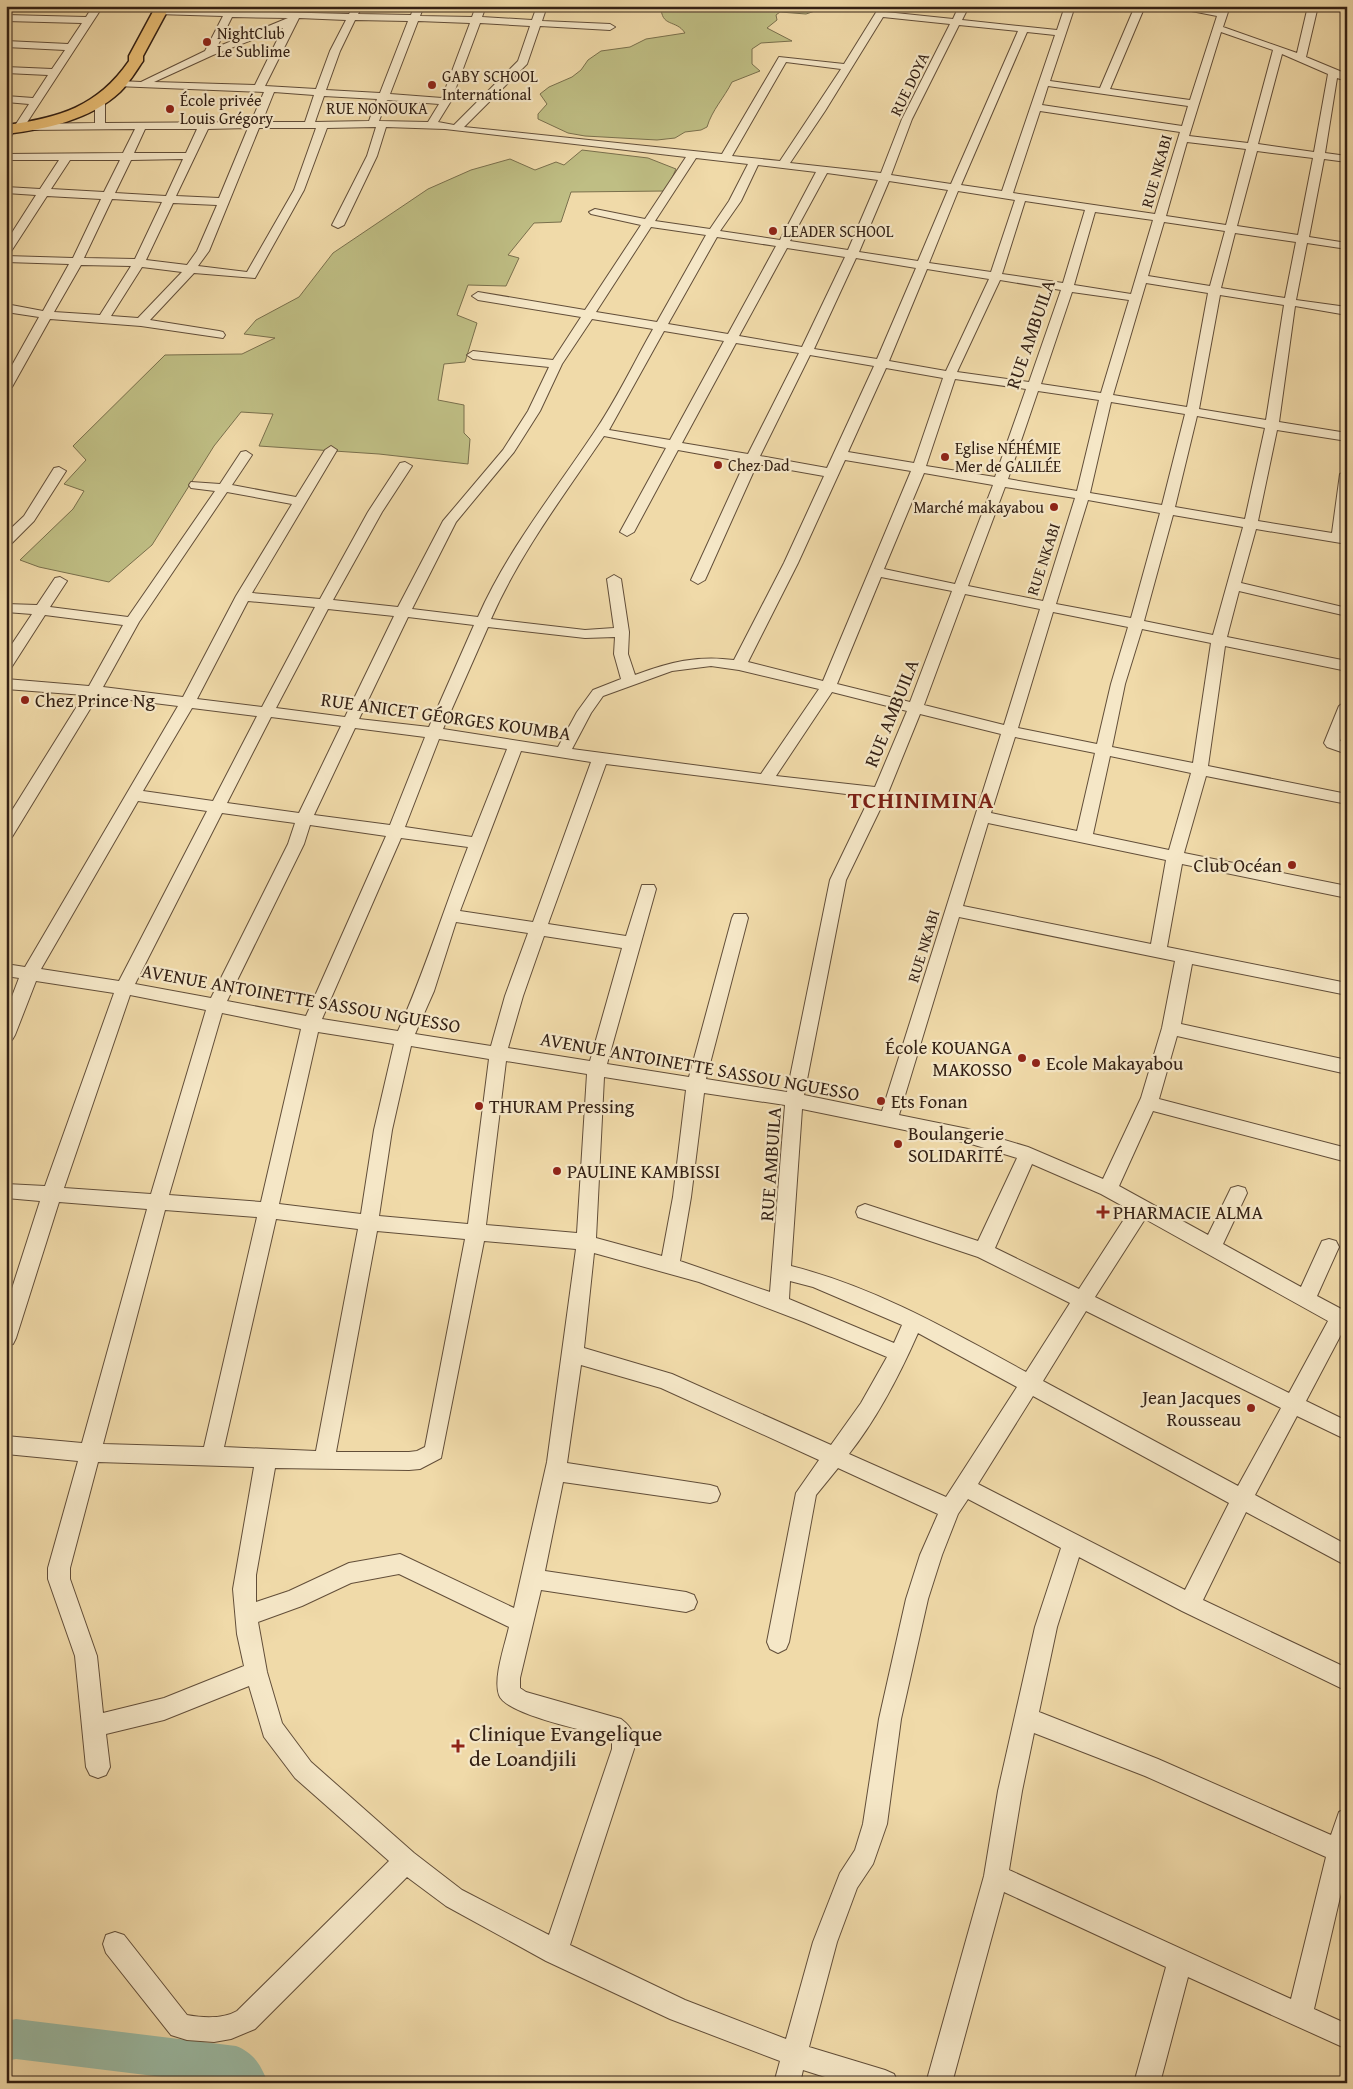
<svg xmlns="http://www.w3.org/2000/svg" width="1353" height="2089" viewBox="0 0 1353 2089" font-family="'Gentium Book Plus',serif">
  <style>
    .green { fill: #bfbe84; stroke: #796f4c }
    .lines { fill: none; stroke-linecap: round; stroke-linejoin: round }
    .river { fill: #9bbba5; fill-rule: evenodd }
    .minor-casing { stroke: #624e39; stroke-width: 2 }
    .highway-casing { stroke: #332014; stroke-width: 3 }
    .minor { fill: #f5e7c7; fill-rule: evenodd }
    .highway { fill: #e8bd74; fill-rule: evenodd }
    .poi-dot { fill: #8f2418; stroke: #f5e7c7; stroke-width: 2 }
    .labels { text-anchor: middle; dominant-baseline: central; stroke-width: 4.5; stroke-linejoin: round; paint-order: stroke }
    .far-poi-label { font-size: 16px; fill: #332014; stroke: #f5e7c7; text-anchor: start }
    .far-street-label { font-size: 16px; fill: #332014; stroke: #f5e7c7 }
    .street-label { font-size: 19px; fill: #332014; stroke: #f5e7c7 }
    .poi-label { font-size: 19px; fill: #332014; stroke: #f5e7c7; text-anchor: start }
    .near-poi-label { font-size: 22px; fill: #332014; stroke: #f5e7c7; text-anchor: start }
    .district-label { font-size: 24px; font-weight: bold; letter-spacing: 1px; fill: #7a1f14; stroke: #f5e7c7 }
  </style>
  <rect width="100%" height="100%" fill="#f0daa9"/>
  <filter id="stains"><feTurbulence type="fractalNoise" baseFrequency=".004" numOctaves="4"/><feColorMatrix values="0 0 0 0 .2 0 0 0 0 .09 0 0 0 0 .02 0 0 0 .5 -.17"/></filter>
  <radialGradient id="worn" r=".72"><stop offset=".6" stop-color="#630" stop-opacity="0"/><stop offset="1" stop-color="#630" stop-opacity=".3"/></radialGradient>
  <!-- green -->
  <path class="green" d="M661,6L819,7L818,10L806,14L780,12L776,15L777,20L767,28L792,41L761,43L752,49V64L760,71L732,82C724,98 712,110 707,127L701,130L685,132L675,138L657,140L585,136L568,133L538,119V114L547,104L540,94L549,87L572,77L581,70L588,60L601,51L630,47L646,39L685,33C676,19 661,28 661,6Z
    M582,150L648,158L676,169L666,191L571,192L561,222L534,223L508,255L519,258L506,286L468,285L457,315L477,323L465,362L444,364L438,400L464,405V433L470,439L468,464L379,454L259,446L273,414L241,412L214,446L152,545L109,582L39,567L20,560L73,509L84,491L64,484L86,460L73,446L165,355L242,354L275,338L244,334L256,320L299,297L333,253L428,189L471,170L510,159L535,170L556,162L564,165Z"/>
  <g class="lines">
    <!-- river -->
    <path class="river" d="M16,2019L236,2046C254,2053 261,2065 268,2083H211L16,2059L6,2061V2021Z"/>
    <!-- minor casing -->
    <g class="minor-casing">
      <path id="minor" d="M93,6H103L26,124L95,123V100L100,97L105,100V123L251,122L264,92L116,86L115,84L120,81L141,82L205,51L223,16L157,14V10L160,9L226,11L229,6H239L236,11L349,14L353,7L356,6L361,9L358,14L411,15L414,6H424L420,16L472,17L476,6H486L482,17L532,20L537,6H547L542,21L610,24L615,27L610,30L540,26L527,64L464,127L722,154L779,57L844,64L880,6H890L886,12L953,19L959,6H969L962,20L1057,30L1065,6H1075L1050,81L1100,88L1135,6H1145L1110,89L1190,100L1217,16L1166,6H1191L1219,11L1220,6H1230L1223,27L1297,53L1308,6H1318L1306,57L1347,74V81L1337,78L1325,153L1347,156V162L1324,159L1309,237L1347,243V249L1307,243L1296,300L1347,307V315L1295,306L1279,422L1347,433V441L1277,430L1258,521L1332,533L1340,474L1347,470V544L1256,529L1241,583L1347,608V616L1239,591L1227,637L1347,661V671L1225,646L1208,766L1347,794V804L1206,776L1184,853L1347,886V898L1182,864L1167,947L1347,983V995L1192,964L1181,1024L1347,1060V1074L1177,1036L1159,1099L1347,1148V1162L1153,1111L1119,1186L1208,1235L1231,1188L1238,1186L1245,1188L1247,1193L1223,1244L1301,1287L1322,1241L1329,1239L1336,1241L1339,1247L1317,1296L1347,1312V1330L1344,1329L1306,1401L1347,1421V1440L1297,1416L1255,1495L1347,1545V1566L1246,1512L1203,1600L1347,1668V1691L1182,1611L1079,1557L1057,1627L1039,1712L1158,1759L1331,1835L1339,1812L1347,1808V1867L1314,2009L1347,2024V2049L1188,1977L1160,2083H1134L1166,1967L1004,1892L952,2083H926L984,1876L998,1791L1035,1627L1061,1548L968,1499L958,1514L942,1555L928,1599L901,1719L887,1824L873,1864L857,1888L837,1942L809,2047L885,2070L894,2074L898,2083H844L803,2070L800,2083H774L780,2061L670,2019L546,1961L446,1906L407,1877L255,2029L231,2039L214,2042L187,2040L171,2035L106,1953L103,1944L106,1935L115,1932L124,1935L187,2015C203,2018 223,2019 237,2011L389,1861L295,1778L264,1737L249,1686L164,1720L106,1734L110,1767L106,1775L98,1778L90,1775L86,1767L75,1656L48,1579V1568L78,1461L6,1454V1436L82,1443L147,1209L59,1202L16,1338L13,1344L6,1346V1307L40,1201L6,1198V1184L45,1186L114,993L36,981L15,1035L12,1040L6,1041V1012L19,978L6,976V964L25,967L178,706L98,696L12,837L6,838V820L84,695L6,689V679L89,686L123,625L45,615L11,668L6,670V653L32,614L6,612V604L37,605L55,578L60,577L67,581L50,607L128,617L215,491L191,488L189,485L191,482L220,484L241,452L246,451L252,455L232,485L296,497L325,450L331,446L337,450L252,593L320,599L368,512L400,463L405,462L412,466L382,512L333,600L398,607L443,521L503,450L528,411L549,367L473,359L467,355L473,351L553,360L581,317L478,300L472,296L478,292L585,310L641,225L591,214L589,212L595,209L645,219L686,157L445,129L386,127L377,156L344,225L338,228L332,225L367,156L376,127L327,128L304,190L255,278L194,273L150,320L219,331L223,332L225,335L223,338L141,326L50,319L12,387L6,391V376L39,317L6,312V304L43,311L69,264L6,262V256L73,258L101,199L47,196L10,253L6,254V242L36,195L6,193V187L40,189L59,160H6V154L123,153L135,129L27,130L16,124L29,104L6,102V96L33,98L48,75L6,73V67L52,69L65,50L6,47V41L68,44L82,23L6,21V15L86,17ZM232,17L288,18L217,47ZM883,17L950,24L902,119L881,173L790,163L825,111ZM299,18L346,20L330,51L316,89L265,86ZM355,20L408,21L380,93L326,90L340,51ZM418,21L470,23L442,98L390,94ZM480,23L530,26L518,61L454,125L438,122L451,101ZM959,25L1018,31L951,184L891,175L912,119ZM283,28L255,85L154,82L213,55ZM1027,32L1055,35L1002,191L961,185ZM1221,32L1273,50L1248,143L1189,136ZM1282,54L1328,74L1314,152L1258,144ZM786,62L841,69L780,161L732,156ZM1048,86L1188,106L1182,126L1042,105ZM274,92L314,95L305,122H262ZM324,96L377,99L369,121L315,122ZM387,100L439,104L428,122L379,121ZM1040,111L1180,132L1155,214L1013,193ZM248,128L219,198L176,196L208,129ZM259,128H316L294,190L247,272L198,266L209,251ZM145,129H197L186,153H134ZM1187,142L1246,149L1226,225L1166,216ZM1257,151L1313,158L1298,235L1237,226ZM696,158L748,164L729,201L710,229L655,221ZM183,159L166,196L115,193L131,160ZM70,160H120L104,192L51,189ZM758,165L816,172L780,240L720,231L741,201ZM827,173L878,180L848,250L790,241ZM889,181L948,190L918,261L859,252ZM958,191L1015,200L991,272L929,263ZM112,199L162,202L135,259L84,258ZM1025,201L1085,210L1063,283L1002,274ZM173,203L217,205L197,251L187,265L146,260ZM1095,212L1153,220L1131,294L1074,285ZM1164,222L1225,231L1210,286L1148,276ZM651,227L706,235L657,322L596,312ZM1235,233L1296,242L1285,298L1221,288ZM717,237L776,246L728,334L668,324ZM787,248L845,257L802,347L739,336ZM856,258L916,268L877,359L814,349ZM81,265L131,266L100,315L54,312ZM142,267L182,272L138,318L111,316ZM927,269L989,279L946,371L889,361ZM1000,280L1061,290L1029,382L957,372ZM1146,283L1208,293L1187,407L1113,395ZM1072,292L1129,300L1101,393L1041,384ZM1220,295L1284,305L1266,420L1199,409ZM592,319L653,329C633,364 616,401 593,434C553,494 507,551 478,617L412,609L456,522L514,452L540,411L562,364ZM664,331L724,341L670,440L609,430ZM736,343L799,353L748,454L682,443ZM810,355L874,366L827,468L760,456ZM886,368L943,378L914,463L848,452ZM955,379L1026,389L995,477L926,466ZM1038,391L1099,400L1077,491L1008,479ZM1111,402L1185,414L1162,505L1090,493ZM1197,416L1265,428L1245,519L1175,507ZM604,436L666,448L620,532L627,536L634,532L678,450L745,462L691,580L698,584L705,580L757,464L824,476L784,563L734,660C698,655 669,662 635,675L628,654L629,632L621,579L614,575L607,579L614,628L585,630L491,619C520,553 564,495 604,436ZM845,460L911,471L823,681L748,662L798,563ZM924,473L993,485L955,584L884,569ZM1005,487L1075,498L1043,601L968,586ZM227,492L292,504L236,596L183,697L103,687L139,622ZM1088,500L1160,513L1131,618L1056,604ZM1173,515L1243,527L1213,635L1144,621ZM881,577L952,591L910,702L837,684ZM965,594L1040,609L1004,725L924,705ZM248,601L315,607L262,707L197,699ZM328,609L394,616L345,717L276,708ZM1053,612L1128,627L1111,684L1097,744L1018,728ZM408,617L474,625L429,727L359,719ZM488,627L585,638L615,637L614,654L621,679L593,690L577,712L558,747L443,729ZM1142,629L1211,643L1193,763L1112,747L1125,684ZM711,666L739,670L819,689L761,774L572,749L591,713L603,696L672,671ZM832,692L907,711L875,787L776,776ZM192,708L257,716L213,801L143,791ZM920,714L1001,734L882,1111L804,1095L846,880L888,793ZM271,717L341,726L299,813L227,803ZM355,728L425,737L390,825L314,815ZM1015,737L1095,753L1077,831L991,813ZM439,739L507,749L472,837L405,827ZM521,751L591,762L533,922L460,911ZM1110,756L1191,773L1169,850L1093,834ZM606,764L870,797L830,880L787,1092L706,1079L748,918L746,914H734L732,918L689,1077L607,1064L656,889L654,885H642L626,936L548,924ZM138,801L207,811L119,981L41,969ZM222,813L295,823L288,844L211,998L135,984ZM988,823L1166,860L1151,944L963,906ZM310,825L386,836L306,1016L227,1001L304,844ZM401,838L468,847C444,908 425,971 398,1031L322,1019ZM959,917L1175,961L1162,1028L1141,1098L1103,1179L1028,1147L968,1129L899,1115ZM456,922L528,933L505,996L491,1046L415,1034L434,991ZM544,936L622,948L590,1061L508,1048L523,996ZM130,995L206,1010L151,1194L64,1188ZM222,1013L301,1029L261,1202L169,1195ZM318,1032L394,1044L374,1130L361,1214L279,1204ZM411,1046L489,1059L468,1224L379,1216L392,1130ZM506,1061L587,1074L577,1233L486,1225ZM604,1077L686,1090L673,1197L662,1256L596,1238ZM704,1093L785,1105L770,1292L680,1261L691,1197ZM802,1109L968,1143L1017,1158L978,1241L865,1204L858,1207L856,1212L858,1217L978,1257L1070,1303L1026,1372C951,1331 875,1287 791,1266ZM1032,1164L1101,1194L1130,1210L1079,1289L995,1248ZM165,1210L257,1217L204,1447L103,1444ZM276,1219L358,1229L316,1451L224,1447ZM1145,1219L1328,1321L1289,1393L1095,1297ZM377,1231L465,1239L425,1447L417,1451L409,1452H336ZM484,1241L576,1249L547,1462L514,1608L400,1554L349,1563L289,1591L256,1602V1575L275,1468L409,1470L420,1469L441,1458ZM594,1253L699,1282L804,1322L887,1357L861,1403L831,1445L672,1374L584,1348ZM790,1281L813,1287L902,1325L894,1343L789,1299ZM1086,1311L1281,1408L1238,1486L1043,1381ZM918,1333L1017,1387L946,1497L849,1454C878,1417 900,1374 918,1333ZM581,1365L661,1388L819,1460L796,1493L767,1642L770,1649L778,1653L786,1649L789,1642L816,1495L838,1468L938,1514L920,1555L906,1599L879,1719L863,1824L855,1850L840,1873L813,1942L786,2039L685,2000L570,1945L634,1749C634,1734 633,1728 621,1719L526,1692L520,1688V1678L541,1590L686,1612L694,1609L697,1602L694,1595L686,1592L545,1571L563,1482L710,1503L717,1501L720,1494L717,1487L710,1485L567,1463ZM1033,1396L1229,1503L1185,1590L978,1484ZM98,1462L254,1467L233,1589L237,1634L244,1666L164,1698L103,1713L97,1656L70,1579V1568ZM399,1574L509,1627C505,1645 493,1678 499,1695C505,1714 586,1731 607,1736L612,1740V1749L549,1935L462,1890L414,1853L311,1762L282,1723L267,1672L258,1622L302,1606L351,1583ZM1034,1733L1145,1776L1326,1857L1291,1999L1009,1870L1022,1791Z
        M6,128L14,130L10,139L6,140Z
        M59,467L66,471L34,521L11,544L6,545V533L24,516L54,468Z
        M1346,701L1347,724L1340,741L1347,743V754L1327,747L1324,743L1339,706Z"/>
    </g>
    <!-- highway casing -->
    <g class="highway-casing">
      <path id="highway" d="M156,6H170L143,56V61C136,71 129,83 120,92C90,120 46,129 6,134V125C59,118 97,107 129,61V56Z"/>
    </g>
    <!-- minor -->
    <use href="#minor" class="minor"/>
    <!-- highway -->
    <use href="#highway" class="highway"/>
  </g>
  <!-- markers -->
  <g class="poi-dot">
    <circle cx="207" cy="42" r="5"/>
    <circle cx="432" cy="85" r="5"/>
    <circle cx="170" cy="109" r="5"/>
    <circle cx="773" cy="231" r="5"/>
    <circle cx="945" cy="457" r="5"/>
    <circle cx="718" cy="465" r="5"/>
    <circle cx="1054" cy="507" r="5"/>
    <circle cx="25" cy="700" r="5"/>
    <circle cx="1292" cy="865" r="5"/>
    <circle cx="1022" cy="1058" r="5"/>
    <circle cx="1036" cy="1063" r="5"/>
    <circle cx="881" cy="1101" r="5"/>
    <circle cx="479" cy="1106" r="5"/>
    <circle cx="898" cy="1144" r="5"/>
    <circle cx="557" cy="1171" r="5"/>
    <path d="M1100.5 1204.5h5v5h5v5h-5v5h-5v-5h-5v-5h5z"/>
    <circle cx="1251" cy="1408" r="5"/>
    <path d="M455.5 1738.5h5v5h5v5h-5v5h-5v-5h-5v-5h5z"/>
  </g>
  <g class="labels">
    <!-- far-poi labels -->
    <g class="far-poi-label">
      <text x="217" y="33">NightClub<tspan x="217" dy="18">Le Sublime</tspan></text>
      <text x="442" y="76">GABY SCHOOL<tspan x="442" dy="18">International</tspan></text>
      <text x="180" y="100">École privée<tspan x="180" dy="18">Louis Grégory</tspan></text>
      <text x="783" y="231">LEADER SCHOOL</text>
      <text x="955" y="448">Eglise NÉHÉMIE<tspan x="955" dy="18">Mer de GALILÉE</tspan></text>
      <text x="728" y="465">Chez Dad</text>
      <text x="1044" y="507" text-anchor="end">Marché makayabou</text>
    </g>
    <!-- far-street labels -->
    <g class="far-street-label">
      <text transform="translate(909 84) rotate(-64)">RUE DOYA</text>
      <text x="377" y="108">RUE NONOUKA</text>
      <text transform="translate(1156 171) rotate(-74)">RUE NKABI</text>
      <text transform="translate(1043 559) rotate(-72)">RUE NKABI</text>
      <text transform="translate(923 946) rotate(-73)">RUE NKABI</text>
    </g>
    <!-- street labels -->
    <g class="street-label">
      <text transform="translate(1030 334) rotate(-71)">RUE AMBUILA</text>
      <text transform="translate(891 713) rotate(-68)">RUE AMBUILA</text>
      <text transform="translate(446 716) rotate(8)">RUE ANICET GÉORGES KOUMBA</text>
      <text transform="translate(301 998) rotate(10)">AVENUE ANTOINETTE SASSOU NGUESSO</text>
      <text transform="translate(700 1066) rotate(10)">AVENUE ANTOINETTE SASSOU NGUESSO</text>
      <text transform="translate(770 1164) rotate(-86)">RUE AMBUILA</text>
    </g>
    <!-- poi labels -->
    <g class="poi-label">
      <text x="35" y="700">Chez Prince Ng</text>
      <text x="1282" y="865" text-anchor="end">Club Océan</text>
      <text x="1012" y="1047" text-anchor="end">École KOUANGA<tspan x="1012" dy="22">MAKOSSO</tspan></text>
      <text x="1046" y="1063">Ecole Makayabou</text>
      <text x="891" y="1101">Ets Fonan</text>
      <text x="489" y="1106">THURAM Pressing</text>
      <text x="908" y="1133">Boulangerie<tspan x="908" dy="22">SOLIDARITÉ</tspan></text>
      <text x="567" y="1171">PAULINE KAMBISSI</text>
      <text x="1113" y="1212">PHARMACIE ALMA</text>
      <text x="1241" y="1397" text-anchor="end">Jean Jacques<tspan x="1241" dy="22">Rousseau</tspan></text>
    </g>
    <!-- near-poi labels -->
    <g class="near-poi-label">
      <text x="469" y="1733">Clinique Evangelique<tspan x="469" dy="25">de Loandjili</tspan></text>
    </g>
    <!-- district labels -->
    <g class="district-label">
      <text x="921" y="799">TCHINIMINA</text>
    </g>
  </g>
  <!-- margin -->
  <rect width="1353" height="2089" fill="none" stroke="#f0daa9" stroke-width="25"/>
  <rect x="8" y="8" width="1338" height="2074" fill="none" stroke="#332014" stroke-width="2.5"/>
  <rect x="12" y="12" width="1328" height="2064" fill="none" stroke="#332014"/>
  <rect width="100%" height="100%" filter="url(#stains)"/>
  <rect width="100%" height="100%" fill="url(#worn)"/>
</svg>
